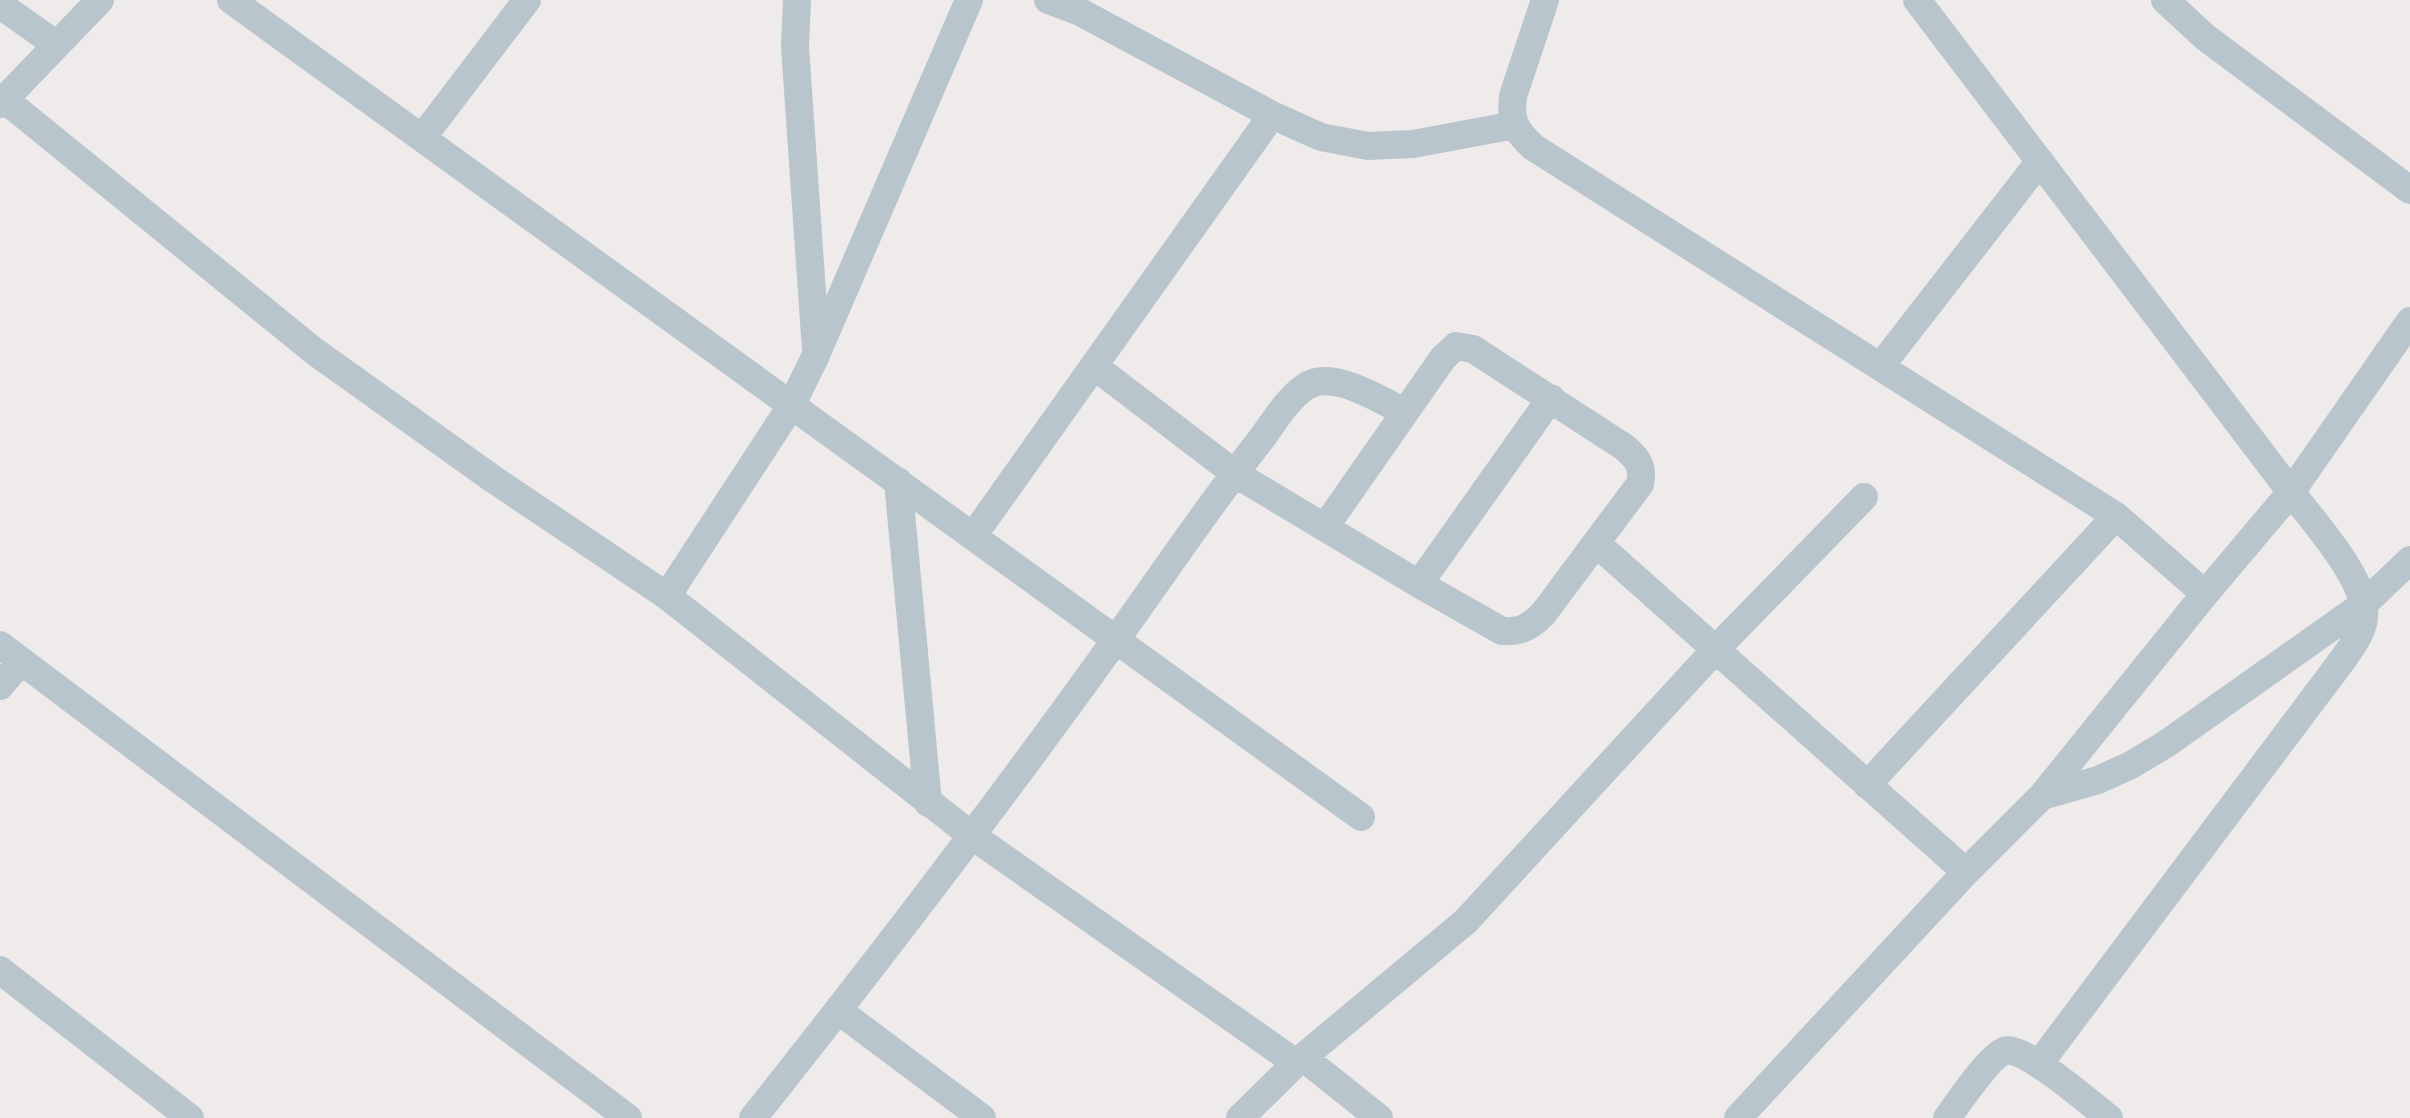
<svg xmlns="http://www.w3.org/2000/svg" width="2410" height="1118" viewBox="0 0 2410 1118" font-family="'PT Sans',sans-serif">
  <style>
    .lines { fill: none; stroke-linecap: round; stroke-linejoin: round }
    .minor { stroke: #b9c5cc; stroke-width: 28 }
  </style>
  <rect width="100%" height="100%" fill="#efebeb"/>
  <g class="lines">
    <!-- minor -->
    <path class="minor" d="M231,0L1361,817
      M797,0L795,47L816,350
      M1048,0L1080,12L1272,115L1321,137L1368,146L1413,144L1515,125
      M1545,0L1513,96C1510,121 1515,130 1533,147L2116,516L2205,594
      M1917,0L2291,492C2313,521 2368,581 2364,617C2363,632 2352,646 2344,658L2039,1064
      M2165,0L2205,37L2410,190
      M0,5L57,45
      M4,99L314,351L493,479L667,596L971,835L1296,1063L1305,1059L1379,1118
      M0,104L100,0
      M422,138L527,0
      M1094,366L1234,473L1419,584L1502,631C1521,632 1530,627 1543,614L1640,484C1644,466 1637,458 1624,447L1473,349L1456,346L1443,358L1325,527
      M1880,367L2040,161
      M898,481L928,803
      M973,536L1272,115
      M1597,544L1966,872
      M1419,584L1551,398
      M667,596L791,406L816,355L969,0
      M0,645L628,1118
      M0,686L21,661
      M1867,785L2116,516
      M2042,796L2098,780L2131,765L2166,744L2364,604L2410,560
      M0,970L190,1118
      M839,1011L982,1118
      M753,1118C878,961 1000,801 1117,638C1164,573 1209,505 1259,442C1273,424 1286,400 1305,387C1332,368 1379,400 1405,412
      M1240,1118L1296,1063L1466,921L1715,650L1864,497
      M1738,1118L1966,872L2042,796L2205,594L2291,492L2410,321
      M1947,1118C1958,1103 1989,1057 2004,1051C2021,1043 2092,1105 2109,1118"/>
  </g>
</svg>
